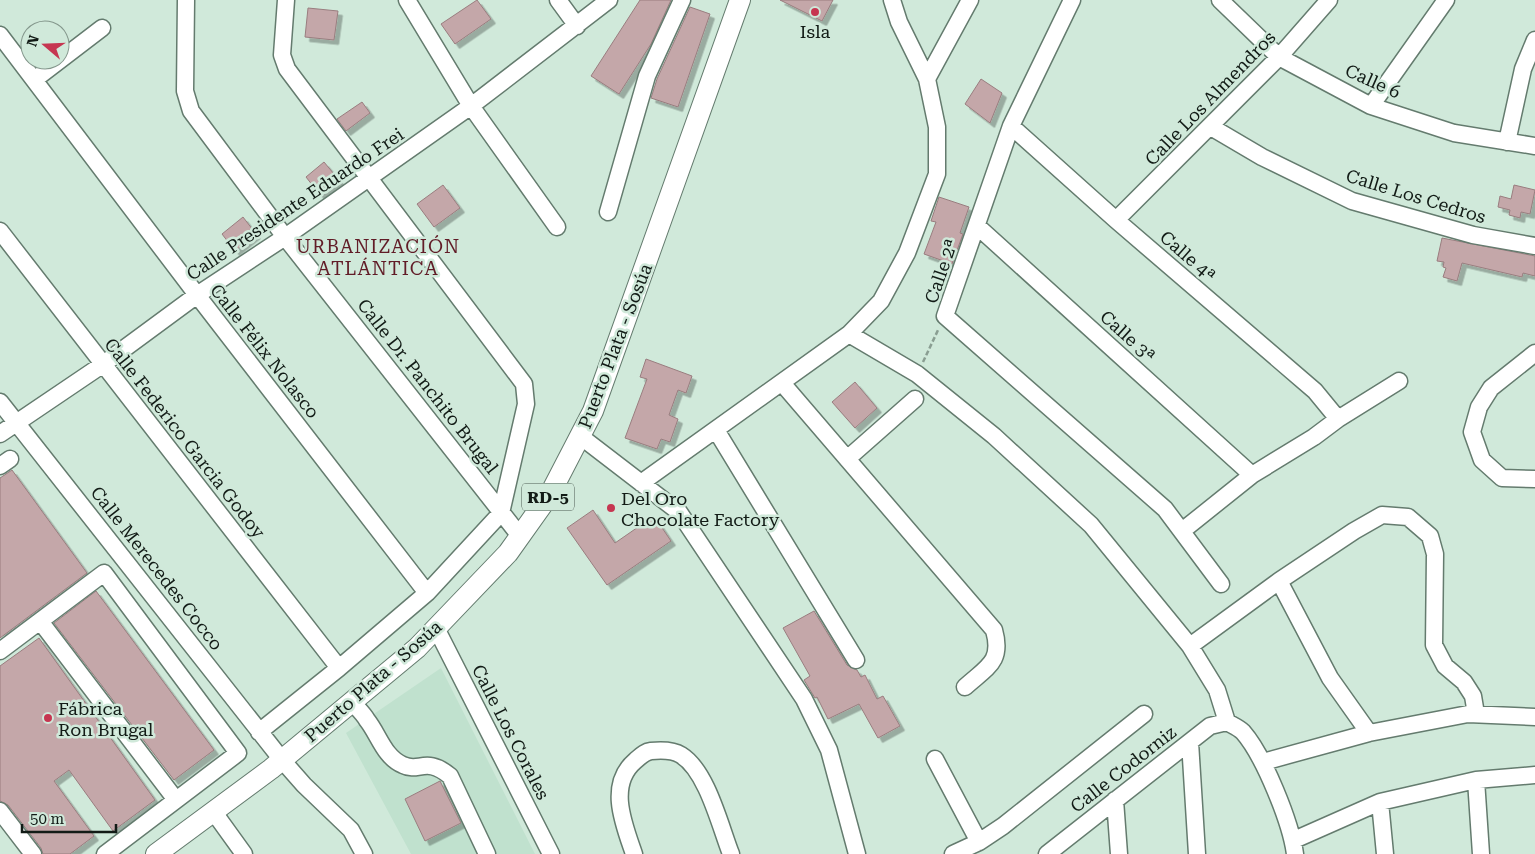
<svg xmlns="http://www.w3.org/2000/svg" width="1535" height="854" viewBox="0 0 1535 854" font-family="'Roboto Serif',serif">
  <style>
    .built { fill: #c0e1ce }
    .building { fill: #c4a7a9; stroke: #997d7f; filter: url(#shadow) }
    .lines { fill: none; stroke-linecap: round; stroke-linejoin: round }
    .minor-casing { stroke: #647b6e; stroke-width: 19 }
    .major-casing { stroke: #647b6e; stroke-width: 22 }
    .path { stroke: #8a9e92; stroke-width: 2.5; stroke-dasharray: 5 2.5; stroke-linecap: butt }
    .minor { stroke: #fff; stroke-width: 16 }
    .major { stroke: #fff; stroke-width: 20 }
    .poi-dot { fill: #c63651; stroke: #d0e9da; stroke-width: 2 }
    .labels { text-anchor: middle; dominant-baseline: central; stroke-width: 5; stroke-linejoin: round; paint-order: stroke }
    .shield { fill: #d0e9da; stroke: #4b5951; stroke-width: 1 }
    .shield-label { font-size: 16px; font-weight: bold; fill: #121b16 }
    .poi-label { font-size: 18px; fill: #121b16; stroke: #d0e9da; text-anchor: start }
    .street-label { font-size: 18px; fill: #121b16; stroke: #d0e9da }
    .neighbourhood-label { font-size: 19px; letter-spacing: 1px; fill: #611c27; stroke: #d0e9da }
  </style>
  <defs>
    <filter id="shadow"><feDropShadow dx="4.5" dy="4.5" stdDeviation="0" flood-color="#0004"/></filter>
  </defs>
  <rect width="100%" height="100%" fill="#d0e9da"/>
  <!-- built -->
  <path class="built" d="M441,668L535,854H411L346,733Z"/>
  <!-- building -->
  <path class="building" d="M477,0L491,19L455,44L441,24Z
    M640,0H671L651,44L619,94L591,76Z
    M780,0H833L822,21Z
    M690,7L710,14L678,107L651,98L657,79Z
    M308,8L338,11L334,40L305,37Z
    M981,79L1002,93L990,123L965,104Z
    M362,102L370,113L346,131L337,119Z
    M324,162L339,180L320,195L306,177Z
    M443,185L460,208L434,227L417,204Z
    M1514,185L1535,190L1530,214L1521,212L1520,218L1509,215L1510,210L1498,207L1500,196L1511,199Z
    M939,197L969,207L960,233L963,234L952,264L924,254L936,222L931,221Z
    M243,217L256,234L235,251L222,234Z
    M1442,238L1535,256V276L1523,273L1522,277L1462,263L1457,281L1443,277L1446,268L1443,267L1444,262L1437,261Z
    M646,359L692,376L686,393L678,390L669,415L678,419L670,442L661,439L657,449L625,438L647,379L640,377Z
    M855,382L877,408L855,428L832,402Z
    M12,470L87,573L0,638V478Z
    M593,510L615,543L654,516L671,541L607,585L567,528Z
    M96,591L214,750L174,780L54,623Z
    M814,611L847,665L857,670L861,677L865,675L877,699L883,696L900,726L878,738L859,704L828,719L817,697L815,698L804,680L810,676L783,628Z
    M39,638L155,800L113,831L69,770L54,781L94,836L70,854H43L41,848L8,805L0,801V666Z
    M440,781L461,823L425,841L405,799Z"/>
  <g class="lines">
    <!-- minor casing -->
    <g class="minor-casing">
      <path id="minor" d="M186,0L185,91L191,111L285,237L520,536
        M407,0L471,106L557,227
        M558,0L577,26
        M1072,0L1011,126L945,316L1165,509L1221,584
        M1220,0L1279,57L1371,106L1454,133L1535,146
        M0,35L197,295L427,593
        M927,79L970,0
        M34,80L102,28
        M1371,106L1446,0
        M1011,126L1116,220L1315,391L1338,419
        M1211,127L1262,157L1352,201L1473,235L1535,246
        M1507,142L1523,69L1535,40
        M608,212L647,76L682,0
        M1116,220L1279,57L1329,0
        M977,226L1252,475
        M0,231L339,668
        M849,334L917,374L994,436L1091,525L1190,646L1279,581L1354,531L1382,515L1408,517L1430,536L1435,554L1434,645L1445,666L1464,682L1473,696L1476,714
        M1535,353L1491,388L1479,407L1472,432L1482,460L1502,478L1535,479
        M782,383L994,630C1003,662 987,667 965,687
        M0,402L282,760L304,785L351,830L364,854
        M716,430L856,660
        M0,434L102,365L197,295L285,237L471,106L609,0
        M580,436L679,512L804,699L829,750L857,854
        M847,459L915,399
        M0,466L10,459
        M641,483L849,334L881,301L907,253L937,174V127L927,79L899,22L892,0
        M1182,531L1252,475L1314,437L1338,419L1399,381
        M1279,581L1330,678L1369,733
        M40,621L176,800
        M436,628L551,854
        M1190,646L1217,690L1227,722C1232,725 1239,728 1243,732C1264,756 1291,823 1295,854
        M0,651L104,573L238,753L105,854
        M352,702C357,708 363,713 367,720C379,735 384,757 403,765C419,773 426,756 450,776L487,854
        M259,732L339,668L427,593L501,513L526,404L524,384L287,69L282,55L286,0
        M1190,742L1197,854
        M935,759L979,842L953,854
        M1263,762L1369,733L1468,714L1535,717
        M1476,780L1481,854
        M1115,800L1119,854
        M1380,802L1385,854
        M0,811L33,854
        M213,811L244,854
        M1294,840L1380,802L1476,780L1535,775
        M979,842L1003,826L1144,714
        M634,854C624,825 607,785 635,761C641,756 644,752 651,751C661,750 673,750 681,755C707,771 720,826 731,854
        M1047,854L1210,726L1227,722"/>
    </g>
    <!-- major casing -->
    <g class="major-casing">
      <path id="major" d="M156,854L271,769L417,648L508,553L550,494L593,411L740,0"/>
    </g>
    <!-- path -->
    <path class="path" d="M923,362L939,328"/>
    <!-- minor -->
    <use href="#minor" class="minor"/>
    <!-- major -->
    <use href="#major" class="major"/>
  </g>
  <!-- markers -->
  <g class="poi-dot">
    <circle cx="815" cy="12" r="5"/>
    <circle cx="611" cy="508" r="5"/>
    <circle cx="48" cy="718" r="5"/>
  </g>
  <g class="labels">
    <!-- shield labels -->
    <rect class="shield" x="522" y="483.5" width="52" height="27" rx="4"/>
    <g class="shield-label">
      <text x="548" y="497">RD-5</text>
    </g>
    <!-- poi labels -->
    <g class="poi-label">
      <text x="815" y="31" text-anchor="middle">Isla</text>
      <text x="621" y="498">Del Oro<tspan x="621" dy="21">Chocolate Factory</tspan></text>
      <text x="58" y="708">Fábrica<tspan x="58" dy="21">Ron Brugal</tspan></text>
    </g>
    <!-- street labels -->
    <g class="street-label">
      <text transform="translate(1373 81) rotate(24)">Calle 6</text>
      <text transform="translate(1210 98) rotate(-46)">Calle Los Almendros</text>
      <text transform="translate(1416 196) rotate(17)">Calle Los Cedros</text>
      <text transform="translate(295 204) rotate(-34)">Calle Presidente Eduardo Frei</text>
      <text transform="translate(1188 256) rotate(41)">Calle 4ª</text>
      <text transform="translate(941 271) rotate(-71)">Calle 2ª</text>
      <text transform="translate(1128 336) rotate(42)">Calle 3ª</text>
      <text transform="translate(615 346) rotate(-69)">Puerto Plata - Sosúa</text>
      <text transform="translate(265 351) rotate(52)">Calle Félix Nolasco</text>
      <text transform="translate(428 386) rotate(52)">Calle Dr. Panchito Brugal</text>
      <text transform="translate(185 438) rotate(52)">Calle Federico Garcia Godoy</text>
      <text transform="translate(157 568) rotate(52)">Calle Merecedes Cocco</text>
      <text transform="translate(373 681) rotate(-41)">Puerto Plata - Sosúa</text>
      <text transform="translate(511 732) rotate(63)">Calle Los Corales</text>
      <text transform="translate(1123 769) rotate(-38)">Calle Codorniz</text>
    </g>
    <!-- neighbourhood labels -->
    <g class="neighbourhood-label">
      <text x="378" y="246">URBANIZACIÓN<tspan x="378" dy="22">ATLÁNTICA</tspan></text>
    </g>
  </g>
  <!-- north arrow -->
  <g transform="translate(45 45) rotate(289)"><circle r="24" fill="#d0e9da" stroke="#84978c"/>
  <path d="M0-4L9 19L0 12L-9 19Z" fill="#c63651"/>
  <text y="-8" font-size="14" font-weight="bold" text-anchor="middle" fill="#121b16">N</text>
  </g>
  <!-- scale -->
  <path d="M22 824v8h94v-8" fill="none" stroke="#121b16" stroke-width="2.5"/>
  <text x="30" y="824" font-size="15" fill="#121b16" stroke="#d0e9da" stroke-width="4" paint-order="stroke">50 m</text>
</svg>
